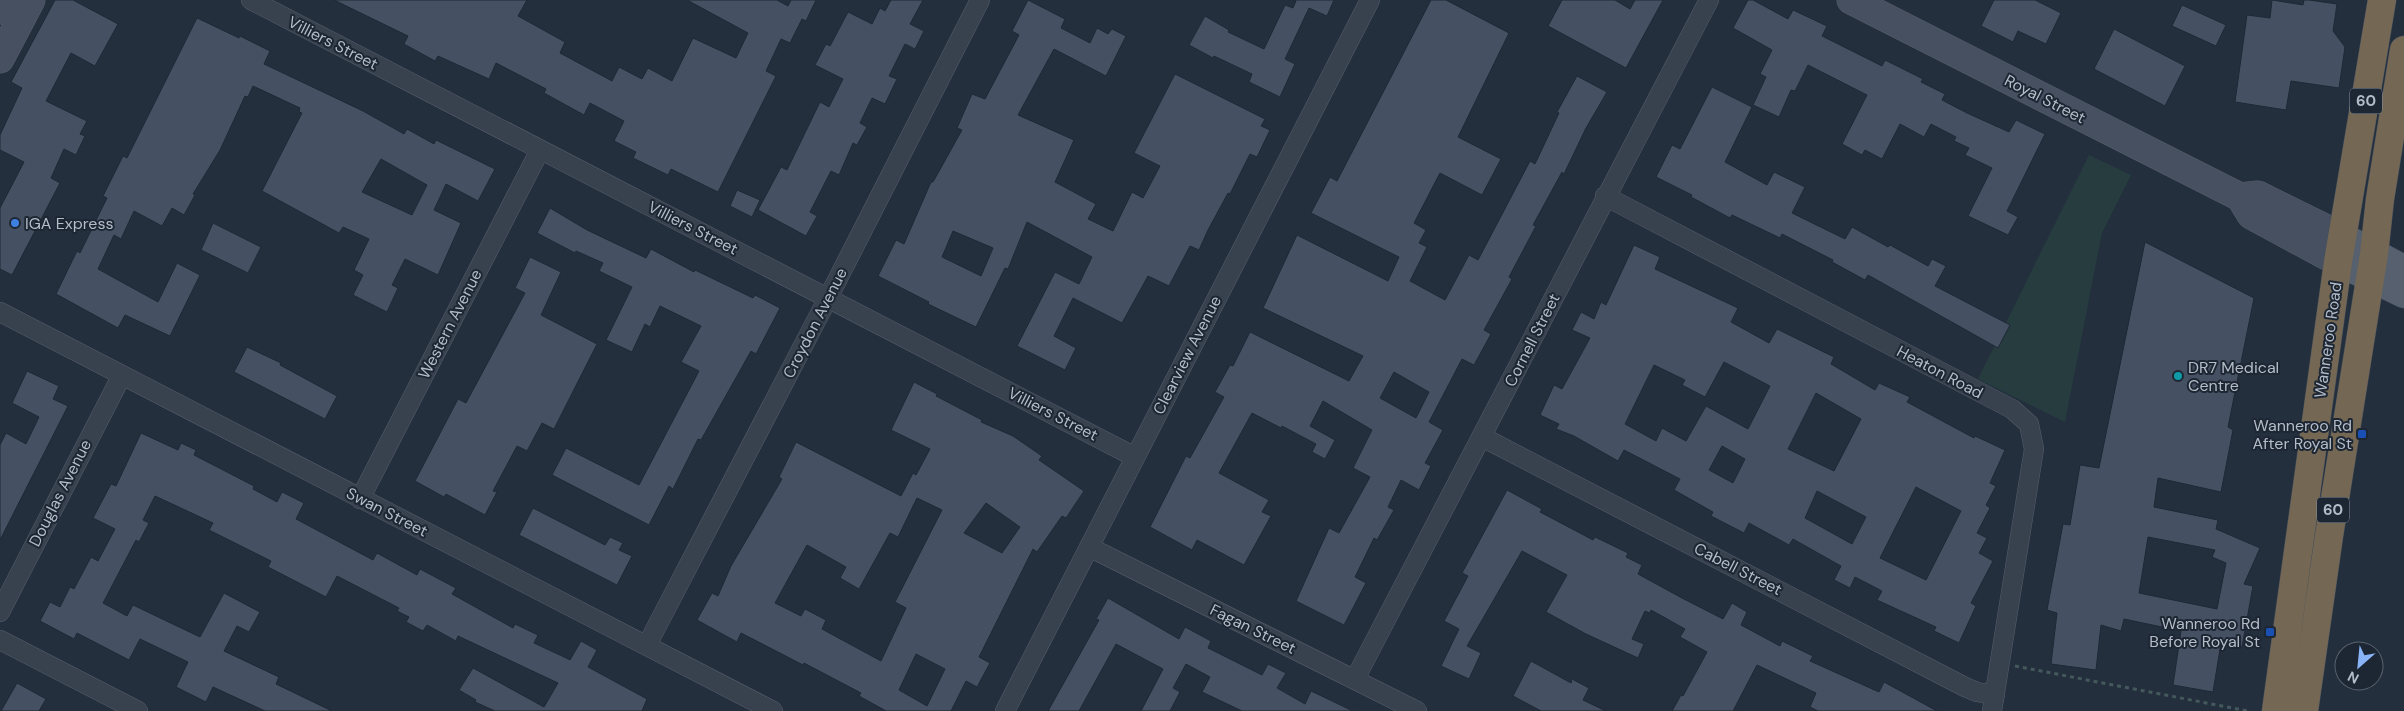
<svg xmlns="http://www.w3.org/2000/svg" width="2404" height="711" viewBox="0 0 2404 711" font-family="'DM Sans',sans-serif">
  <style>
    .green { fill: #263c3f }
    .building { fill: #455162; stroke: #1f2835; fill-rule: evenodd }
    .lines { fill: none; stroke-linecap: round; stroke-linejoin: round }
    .street-casing { stroke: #565f6c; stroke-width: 20 }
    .secondary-casing { stroke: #565f6c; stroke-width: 29 }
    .primary-casing { stroke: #414a57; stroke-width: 29 }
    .highway-casing { stroke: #434c59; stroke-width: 29 }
    .path { stroke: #44595c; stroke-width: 3; stroke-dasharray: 4 4; stroke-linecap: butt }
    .street { stroke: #38414e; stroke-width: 19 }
    .secondary { stroke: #465061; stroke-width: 28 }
    .primary { stroke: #56606e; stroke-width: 28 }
    .highway { stroke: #746855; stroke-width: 28 }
    .shop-dot { fill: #3f7fe0; stroke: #1d2633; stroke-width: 2 }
    .culture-dot { fill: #0f9aa8; stroke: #1d2633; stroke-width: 2 }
    .transit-dot { fill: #1a4fb4; stroke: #1d2633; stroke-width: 2 }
    .labels { text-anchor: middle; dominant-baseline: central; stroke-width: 4; stroke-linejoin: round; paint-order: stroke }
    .shield { fill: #1d2633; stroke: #878f9c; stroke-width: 1 }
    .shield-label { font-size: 15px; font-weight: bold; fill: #b4bcc9 }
    .street-label { font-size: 16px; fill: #b4bcc9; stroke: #1d2633 }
    .poi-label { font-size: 16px; fill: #b4bcc9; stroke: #1d2633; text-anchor: start }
  </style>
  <rect width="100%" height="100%" fill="#242f3e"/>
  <!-- green -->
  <path class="green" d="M2089,155L2131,175L2102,233L2065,422L1978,379Z"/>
  <!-- building -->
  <path class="building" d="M55,0H73L118,24L95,66L71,53L46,101L87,121L80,134L85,136L76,155L64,149L51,178L60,183L12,275L0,269V208L24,162L0,150V135L22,88L11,82Z
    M334,0H527L518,16L565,42L560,53L612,81L619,67L642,79L648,68L672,81L693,38L736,58L748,33L687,0H777L788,6L791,0H816L806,21L802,19L790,43L781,39L766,71L776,76L718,192L671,169L668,175L633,158L636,152L614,141L624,121L590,103L584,115L544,93L546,89L496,63L489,79L438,56L435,61L404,44L408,36Z
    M891,0H923L910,24L924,31L915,49L905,44L889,76L897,79L885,104L872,98L860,123L867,127L857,145L853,143L839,175L831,171L810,212L817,216L806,236L758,210L781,167L787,170L820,102L829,107L843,79L815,65L826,44L830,46L848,12L872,24L880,8L885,11Z
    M1028,0L1065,19L1061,28L1090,43L1097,28L1108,34L1112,29L1126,36L1106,76L1054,49L1018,115L1074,140L1055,182L1096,204L1088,219L1113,231L1132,192L1143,198L1160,166L1134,153L1175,74L1265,119L1261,126L1270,130L1257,157L1250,154L1230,194L1228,193L1208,230L1199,250L1190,246L1169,286L1148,276L1122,323L1073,298L1054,336L1076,348L1065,370L1017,346L1055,272L1079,284L1092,257L1027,222L1008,269L1005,268L976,327L928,304L929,302L878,276L896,240L904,244L931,182H933L962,130L957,128L972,94L985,99L1019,35L1012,31ZM953,231L993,248L981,276L942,257Z
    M1293,0H1334L1327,16L1309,8L1285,59L1295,64L1280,97L1249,82L1252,74L1214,56L1213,58L1189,45L1205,16L1229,30L1228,32L1264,49L1285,5L1293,8L1296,1Z
    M1431,0H1446L1509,33L1458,137L1501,159L1482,195L1440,173L1414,223L1426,230L1419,243L1427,247L1410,281L1445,300L1469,255L1478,260L1530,161L1535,164L1559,113L1557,112L1577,76L1607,92L1586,128L1564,174L1562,172L1533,225L1536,226L1509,277L1512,279L1484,330L1491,334L1474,365L1462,359L1429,422L1443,430L1425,463L1431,466L1419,490L1401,480L1388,507L1394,510L1377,540L1374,538L1355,577L1366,583L1344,625L1296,601L1329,528L1339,533L1370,477L1353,468L1372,430L1323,401L1310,426L1335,440L1325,459L1312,452L1316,444L1282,426L1281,428L1252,413L1219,473L1269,500L1262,512L1271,516L1244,565L1197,540L1192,550L1150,527L1186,456L1190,458L1224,397L1215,392L1230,365L1233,366L1250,332L1349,381L1363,356L1263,308L1297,235L1388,281L1399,257L1311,213L1330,177L1337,181ZM1394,372L1429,392L1416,418L1380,398Z
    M1562,0H1615L1630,9L1635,0H1663L1626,68L1548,26Z
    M1748,0H1753L1788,19L1793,10L1827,26L1822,36L1882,66L1885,60L1923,79L1921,82L1945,94L1942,100L1967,113L2009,132L2016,120L2045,134L2007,211L2018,217L2008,235L1968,216L1992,168L1965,155L1969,148L1954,141L1956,137L1931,124L1924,137L1900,124L1882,159L1865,150L1862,155L1842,144L1867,95L1808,65L1795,91L1791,90L1779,117L1753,105L1766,77L1760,74L1772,50L1733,28Z
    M1994,0H2035L2061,13L2046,44L2018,31L2013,42L1981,26Z
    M2272,0L2303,5L2304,0H2309L2337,4L2333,31L2345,47L2339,88L2291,81L2286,110L2235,102L2247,15L2270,18Z
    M2182,5L2226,25L2216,46L2172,26Z
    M197,18L239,38L240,36L270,51L264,64L363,111L404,134L407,129L434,144L436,140L495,169L478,201L446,184L434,210L461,223L438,275L405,259L392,285L398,288L387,312L353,295L363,275L354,270L369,239L343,227L339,233L262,191L302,113L299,112L300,108L253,86L248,97L245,96L220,150L193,194L195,195L184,215L172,208L162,226L134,211L121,239L114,235L98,269L158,302L177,263L200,275L170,336L125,315L118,328L56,294L77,251L80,253L107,198L103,196L123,156L127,158ZM381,159L427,185L412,215L362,192Z
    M2114,29L2185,66L2165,106L2094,69Z
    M1712,87L1752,107L1725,162L1767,185L1774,172L1805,187L1792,213L1845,239L1852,227L1888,247L1890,245L1928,266L1932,259L1946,266L1935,286L2010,325L1998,348L1868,275L1865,280L1832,262L1833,260L1782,234L1780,238L1732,215L1730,218L1691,197L1692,195L1656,177L1672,145L1680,149Z
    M737,190L760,200L752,217L730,206Z
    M550,208L587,230L646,258L651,249L694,272L695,270L753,298L755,295L780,308L756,354L751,351L701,440L698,439L673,489L669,486L649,525L552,475L566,448L639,485L699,371L681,362L701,326L660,306L650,327L645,324L632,352L606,340L632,287L599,271L603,263L576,251L575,253L537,233Z
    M213,223L261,247L248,273L201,250Z
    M2145,242L2254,298L2228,427L2233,430L2221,492L2158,478L2154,507L2218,520L2216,529L2260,548L2244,584L2253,586L2242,647L2221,643L2213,692L2173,685L2181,631L2124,619L2121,631L2101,625L2096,670L2051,664L2057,613L2047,610L2063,524L2070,525L2080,465L2099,468ZM2148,537L2215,550L2212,557L2226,563L2217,609L2139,593Z
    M1634,245L1660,257L1655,269L1738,308L1731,322L1769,343L1777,329L1834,357L1831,364L1875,390L1879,383L1910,397L1907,402L1974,438L1975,436L2005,450L1990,483L1996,486L1986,505L1990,508L1977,533L1987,538L1979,553L1993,561L1971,603L1976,606L1959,643L1934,631L1936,627L1877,600L1882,591L1855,577L1850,588L1834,580L1841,566L1793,539L1789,545L1749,523L1744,533L1711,516L1713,512L1674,490L1680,479L1624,450L1618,461L1574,436L1556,429L1559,424L1540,415L1554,385L1562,389L1590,338L1572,330L1581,312L1594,319L1601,302L1606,305ZM1724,362L1770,386L1748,429L1706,406L1686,441L1662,428L1656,441L1625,424L1654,365L1685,380L1682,385L1705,397ZM1816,393L1861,419L1834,471L1788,449ZM1722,446L1745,459L1733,483L1709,470ZM1916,487L1961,511L1926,580L1880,558ZM1817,491L1866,517L1852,544L1805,518Z
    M530,257L561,272L541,315L597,344L554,429L542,423L527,451L517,446L493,491L497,492L485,515L446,494L444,497L415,481L458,399L466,403L525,293L515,288Z
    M247,347L281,363L280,365L337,396L325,419L234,372Z
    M27,371L59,386L53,399L68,406L0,540V445L6,433L26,444L39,417L12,403Z
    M914,382L937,394L936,396L982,420L981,422L1013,436L1042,456L1039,460L1084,491L1066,518L1062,516L1037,552L1033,549L979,657L990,663L977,687L966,681L951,711H886L859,696L861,693L804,663L803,665L741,633L737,642L697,620L712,593L718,596L731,566L782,479L779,477L796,442L901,496L913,473L916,475L930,449L891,430ZM917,498L942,510L895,602L906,608L881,661L822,629L826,620L805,609L801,616L775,603L807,545L846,567L840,578L859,589L890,533L898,537ZM986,503L1020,527L1002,553L964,533ZM916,654L945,669L927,706L899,690Z
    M141,433L178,450L181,443L196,450L194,455L254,486L253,489L277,502L282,492L304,503L296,519L373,560L377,553L417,575L420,569L456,588L452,594L513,628L515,624L538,635L534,643L564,657L570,660L581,641L597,650L588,667L647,699L642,711H495L475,702L476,700L459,690L473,668L544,707L558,683L458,636L456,641L427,625L423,631L406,622L409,617L397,611L399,608L337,576L326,597L268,567L271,561L209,530L213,523L155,496L143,520L149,523L139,542L136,540L103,603L127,616L133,605L200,637L224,593L260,612L249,632L237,626L224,651L279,677L276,684L332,711H265L213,687L206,702L176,687L188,662L140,639L129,660L77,633L74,639L40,621L50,602L60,607L70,587L74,589L91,557L98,561L115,529L93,518L111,484L116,486Z
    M1507,490L1542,509L1540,512L1593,540L1595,537L1628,553L1626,557L1642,565L1638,574L1680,597L1723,619L1732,603L1747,612L1741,625L1780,646L1782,641L1813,656L1810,661L1879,692L1884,682L1937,711H1818L1810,707L1816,693L1757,665L1733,711H1672L1681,695L1683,696L1707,652L1680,637L1685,629L1651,610L1650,613L1645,611L1632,639L1644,644L1638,658L1586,634L1546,612L1567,575L1522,551L1467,646L1481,653L1469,679L1441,666L1459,629L1444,621L1468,576L1462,573Z
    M533,508L605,545L610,537L623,543L619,550L632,556L617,585L519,535Z
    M1108,598L1179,639L1185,627L1211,641L1208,648L1262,675L1268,664L1286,673L1277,688L1305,704L1311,691L1353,711H1242L1202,692L1210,677L1186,664L1173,688L1180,692L1170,711H1141L1163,669L1116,644L1079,711H1048L1099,620L1096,619Z
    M1531,661L1571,683L1572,679L1589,688L1583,700L1606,711H1541L1513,696Z
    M17,683L46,699L39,711H1Z"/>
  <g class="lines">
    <!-- street casing -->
    <g class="street-casing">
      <path id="street" d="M251,0L1135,457
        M1605,196L2012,409L2029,424L2034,449L1992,711
        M0,312L773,711
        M1482,437L1965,687L1977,692L1995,695
        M360,499L540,150
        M1089,547L1417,711
        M0,612L122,375
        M0,640L138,711
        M647,645L828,298L980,0
        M1355,679L1709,0
        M1005,711L1370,0"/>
    </g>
    <!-- secondary casing -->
    <g class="secondary-casing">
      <path id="secondary" d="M1851,0L2240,197L2251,215L2338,262
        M0,10L5,0
        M0,59L31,0
        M2240,197L2258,195L2343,237"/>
    </g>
    <!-- primary casing -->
    <g class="primary-casing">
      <path id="primary" d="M2343,237L2404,269
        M2338,262L2404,294"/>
    </g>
    <!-- highway casing -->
    <g class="highway-casing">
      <path id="highway" d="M2276,711L2338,262L2382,0
        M2304,711L2329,536L2374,254L2380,199L2404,50"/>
    </g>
    <!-- path -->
    <path class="path" d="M2015,666L2248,711"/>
    <!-- street -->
    <use href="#street" class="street"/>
    <!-- secondary -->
    <use href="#secondary" class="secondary"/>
    <!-- primary -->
    <use href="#primary" class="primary"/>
    <!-- highway -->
    <use href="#highway" class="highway"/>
  </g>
  <!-- markers -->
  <circle class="shop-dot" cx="15" cy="223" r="5"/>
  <circle class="culture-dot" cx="2178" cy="376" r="5"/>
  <g class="transit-dot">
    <rect x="2357" y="429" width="10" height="10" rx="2.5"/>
    <rect x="2265" y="627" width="10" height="10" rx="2.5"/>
  </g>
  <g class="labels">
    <!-- shield labels -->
    <g class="shield">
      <rect x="2350" y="88.5" width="32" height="25" rx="4"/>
      <rect x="2317" y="497.5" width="32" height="25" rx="4"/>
    </g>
    <g class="shield-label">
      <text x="2366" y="101">60</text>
      <text x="2333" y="510">60</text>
    </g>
    <!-- street labels -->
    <g class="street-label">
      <text transform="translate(333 43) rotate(27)">Villiers Street</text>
      <text transform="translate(2045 99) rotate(27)">Royal Street</text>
      <text transform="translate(693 228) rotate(27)">Villiers Street</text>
      <text transform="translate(815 323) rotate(-63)">Croydon Avenue</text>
      <text transform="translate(450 324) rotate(-63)">Western Avenue</text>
      <text transform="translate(1532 340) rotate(-63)">Cornell Street</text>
      <text transform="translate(2328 340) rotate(-82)">Wanneroo Road</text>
      <text transform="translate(1187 355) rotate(-63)">Clearview Avenue</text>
      <text transform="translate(1940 372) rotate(28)">Heaton Road</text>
      <text transform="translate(1053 414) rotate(27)">Villiers Street</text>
      <text transform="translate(60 493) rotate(-63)">Douglas Avenue</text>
      <text transform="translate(387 512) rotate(27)">Swan Street</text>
      <text transform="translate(1738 569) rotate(27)">Cabell Street</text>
      <text transform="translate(1253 629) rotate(26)">Fagan Street</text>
    </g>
    <!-- poi labels -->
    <g class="poi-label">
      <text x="25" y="223">IGA Express</text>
      <text x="2188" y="367">DR7 Medical<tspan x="2188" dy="18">Centre</tspan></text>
      <text x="2352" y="425" text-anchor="end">Wanneroo Rd<tspan x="2352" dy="18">After Royal St</tspan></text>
      <text x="2260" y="623" text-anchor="end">Wanneroo Rd<tspan x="2260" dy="18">Before Royal St</tspan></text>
    </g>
  </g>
  <!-- north arrow -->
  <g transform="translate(2359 666) rotate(207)"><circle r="24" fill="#1d2633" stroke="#59626f"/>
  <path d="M0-4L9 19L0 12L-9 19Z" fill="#8ab4f8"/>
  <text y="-8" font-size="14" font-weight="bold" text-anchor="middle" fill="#b4bcc9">N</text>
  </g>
</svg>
